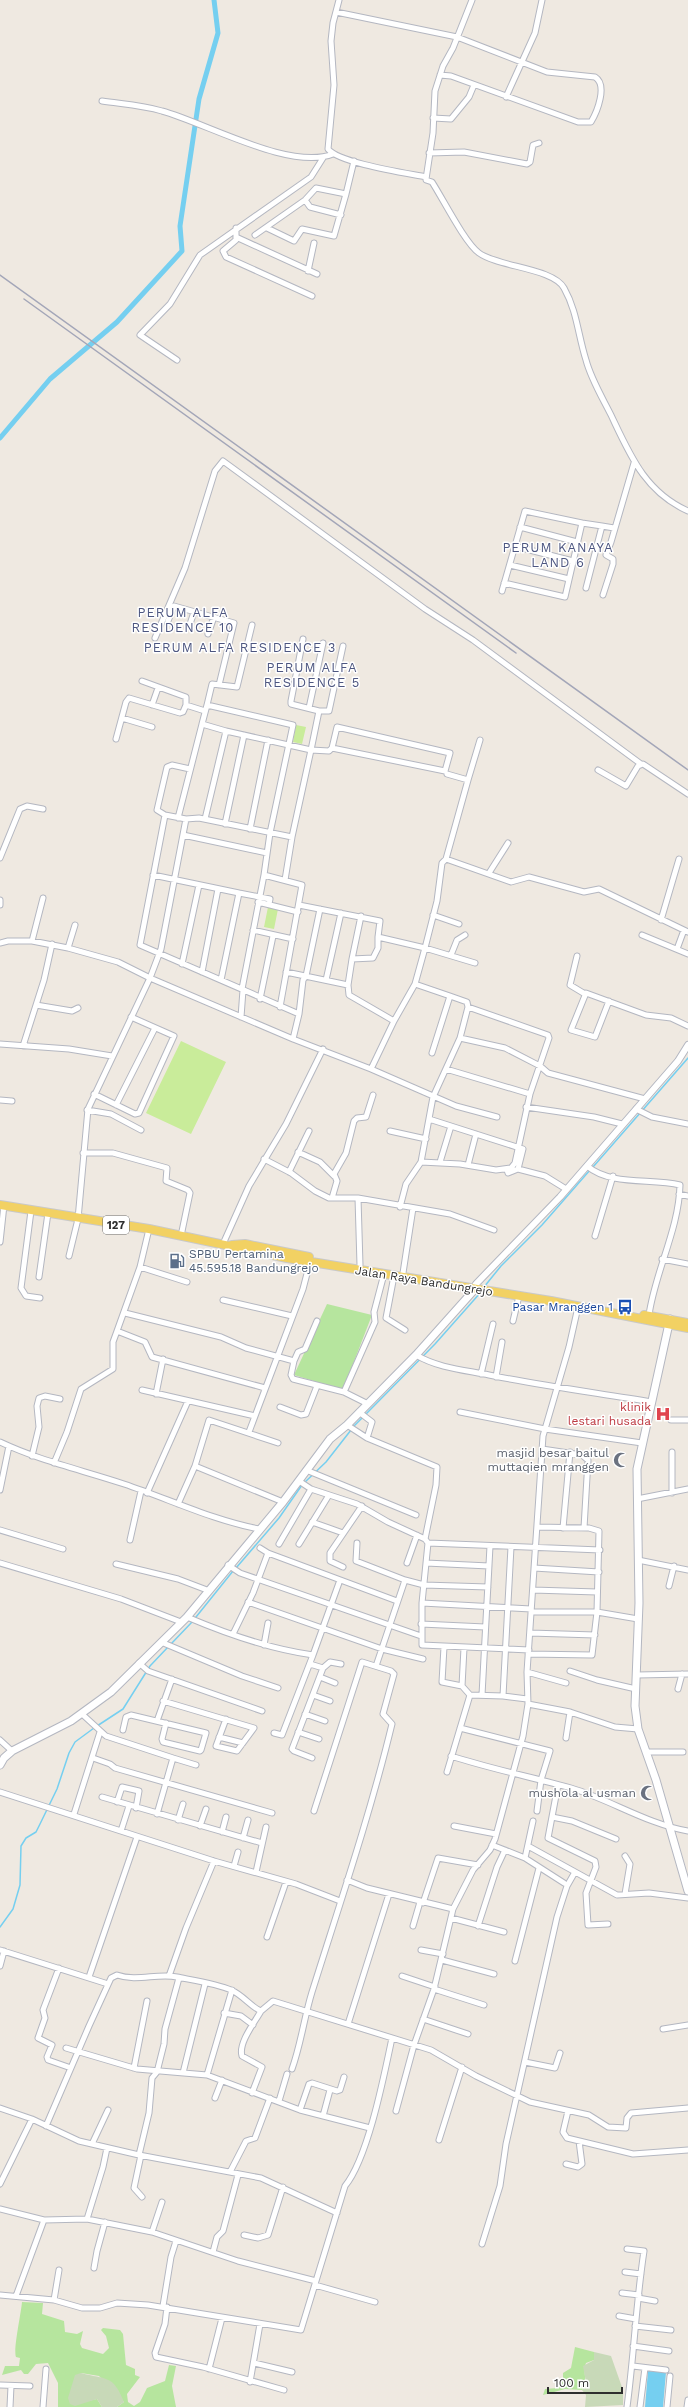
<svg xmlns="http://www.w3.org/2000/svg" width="688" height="2407" viewBox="0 0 688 2407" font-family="'Work Sans',sans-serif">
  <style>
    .green { fill: #b6e59e }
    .cemetery { fill: #c8d9b8 }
    .pitch { fill: #c9ec9a }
    .water { fill: #75cff0 }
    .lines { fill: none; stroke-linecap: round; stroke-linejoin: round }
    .stream { stroke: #75cff0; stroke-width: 1.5 }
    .canal { stroke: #75cff0; stroke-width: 5 }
    .minor-casing { stroke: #b4b7c1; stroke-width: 7 }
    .tertiary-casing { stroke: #b4b7c1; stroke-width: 8 }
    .secondary-casing { stroke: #b4b7c1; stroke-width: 9 }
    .primary-casing { stroke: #c9c9c9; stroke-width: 10 }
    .minor { stroke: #fff; stroke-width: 5 }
    .tertiary { stroke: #fff; stroke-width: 6 }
    .secondary { stroke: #fff; stroke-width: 7 }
    .primary { stroke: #f2d163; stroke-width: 8 }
    .rail { stroke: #a3a6b8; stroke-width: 1.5 }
    .labels { text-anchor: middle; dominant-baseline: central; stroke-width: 3; stroke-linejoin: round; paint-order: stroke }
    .shield { fill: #fff; stroke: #6d6d6d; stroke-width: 1 }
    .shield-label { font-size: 11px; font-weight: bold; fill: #2e2e2e }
    .service-label { font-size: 12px; fill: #4e5e75; stroke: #fff; text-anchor: start }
    .street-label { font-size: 12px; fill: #2e2e2e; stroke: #fff }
    .transit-label { font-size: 12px; fill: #164399; stroke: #fff; text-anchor: end }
    .health-label { font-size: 12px; fill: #be3a42; stroke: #fff; text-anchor: end }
    .worship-label { font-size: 12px; fill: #5b616d; stroke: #fff; text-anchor: end }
    .neighbourhood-label { font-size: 13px; letter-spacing: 1px; fill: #4d5680; stroke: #fff }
  </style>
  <rect width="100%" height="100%" fill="#efe9e1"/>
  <!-- green -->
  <path class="green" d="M327,1304L372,1315L343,1390L294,1375Z
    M22,2302L43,2303L42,2314L64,2321L65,2332L77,2334L83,2331L80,2344L82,2348L103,2354L109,2348L106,2336L101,2330L103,2328L120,2330L123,2334L126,2365L135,2369V2375L140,2377L127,2394L128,2402L134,2406L140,2402L147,2388L165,2381L169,2365L176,2366L172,2386L176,2407H117L124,2402L99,2376L81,2373L77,2403L97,2399L102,2407H58V2383L48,2363L36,2364L28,2374H24L21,2370L2,2375L5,2366H19L20,2358L16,2357C13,2350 21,2314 22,2302Z
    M575,2347L594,2352V2360L586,2363C582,2374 589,2383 582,2390L565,2389L543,2395L545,2389L557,2388L563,2380V2373L571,2368Z"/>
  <!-- cemetery -->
  <path class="cemetery" d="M594,2352L611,2356L623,2390V2405L585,2407L586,2395L582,2390L586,2382L583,2366L594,2360Z
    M81,2373C106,2380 113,2374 124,2402L117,2407H102L97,2399L75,2406L70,2404L68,2398L75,2375Z"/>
  <!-- pitch -->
  <path class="pitch" d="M296,725L306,727L302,744L293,742Z
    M268,907L278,909L274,929L264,927Z
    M181,1041L226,1062L191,1134L146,1113Z"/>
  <!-- water -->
  <path class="water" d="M648,2371L666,2372L663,2407H645Z"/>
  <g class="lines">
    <!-- stream -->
    <path class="stream" d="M593,1167L688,1058
      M484,1287L501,1266L542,1225L590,1170
      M366,1414L435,1344L481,1292
      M353,1427L363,1417
      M304,1483L326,1462L351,1430
      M236,1568L279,1518L302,1485
      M171,1644L192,1622L233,1571
      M97,1726L123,1709L150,1666L168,1647
      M0,1927L13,1909L20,1885L21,1846L26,1838L36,1832L40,1824L57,1789L69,1753L75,1742L94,1728"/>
    <!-- canal -->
    <path class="canal" d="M0,438L50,379L117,322L182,251L180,226L199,99L218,33L214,0"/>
    <!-- minor casing -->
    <g class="minor-casing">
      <path id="minor" d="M339,0L333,23L331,41L334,85L328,149C339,163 406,173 426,177V180L432,182C443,199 465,243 479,253C498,267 553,268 564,288C577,311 578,335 586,360C591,379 602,397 611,415C630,455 645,492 688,511
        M336,12L457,37L547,72L595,77C608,85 597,112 591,122H578L451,76L440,75
        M506,97L535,33L542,0
        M102,101C122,104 142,105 162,111C206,123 290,171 333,154
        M433,118L451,119L469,97L474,85
        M429,153L464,152L527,164L530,162L533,145L539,143
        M426,179L433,133L435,91L443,66L453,48L472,0
        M305,200L310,207L341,215
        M236,228V240L223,251L226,257L312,296
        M267,228L294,241L302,229L334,236L346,194
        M255,235L305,200L316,188L346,194L354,161
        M236,237L317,274
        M308,271L314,243
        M177,360L140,335L170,304L200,255L311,177L323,158
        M520,527L577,542
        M514,546L573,561
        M510,565L569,579
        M504,583L565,597L582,523L602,526
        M586,588L602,526L614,528
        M502,591L525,511L582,523
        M603,595L613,564V559L606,555L611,542L634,463
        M168,621L174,606L234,623L219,685
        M189,627L194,612
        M208,634L214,617
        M155,638L185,568L215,471L223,461L425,609L473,640L641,764
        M142,681L186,697V705L205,711
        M152,705L158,688
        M207,705L212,684L237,687L252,625
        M309,708L323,643
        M319,711H329L343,646
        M122,718L152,727
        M226,731L202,724L207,705L293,725L270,833L264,875
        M116,739L126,702L129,698L180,713L183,712L186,705
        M598,770L626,786L638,766L643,764L688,794
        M447,774L468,780L480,740
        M165,815L140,945L299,1014L293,1039
        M178,818L202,724
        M186,819L165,815L157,810L167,767L172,765L190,769
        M205,819L226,731L311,750L319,711L291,704V701L303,639
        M225,824L244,735
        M250,829L268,740
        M183,835L267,853
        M0,858L20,809L27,806L43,809
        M446,859L468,780
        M489,873L508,843
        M153,875L239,893L221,980
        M285,880L292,837
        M239,893L270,899L269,904
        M0,900V905
        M258,902L298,912
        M299,905L380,921L378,937
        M433,915L459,924
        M661,920L679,859
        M253,930L293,939
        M642,935L688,954
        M32,941L43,898
        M0,943L8,941H32L68,948L118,962L150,978L293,1039L371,1069L394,1021L415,984L425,948L475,963
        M68,948L75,925
        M677,949L684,930
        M451,955L457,940L465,935
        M577,956L570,985L585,994
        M352,959L361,916
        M182,964L199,885
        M202,972L218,889
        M286,972L348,985
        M326,980L341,913
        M415,984L450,996L432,1053
        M242,989L264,875L302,885L280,1007
        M450,996L467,1002L468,1007
        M260,999L273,936
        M609,1001L595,1037L571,1030L586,993L646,1015L671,1018L688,1026
        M36,1005L72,1011L78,1008
        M299,1014L303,980L306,976L320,909
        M241,1017L243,990
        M394,1021L349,995L348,985L352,959L373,958L378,948V937L425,948L437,901L442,863L446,859L511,882L529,877L584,892L599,889L688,932
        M460,1038L505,1048L540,1066L548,1073L645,1099
        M0,1044L69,1049L112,1056
        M23,1046L44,980L52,944
        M371,1069L456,1106L497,1117
        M446,1069L530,1094
        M94,1094L135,1114L139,1113L174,1036L131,1017
        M0,1100L12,1101
        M116,1105L155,1028
        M526,1107L594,1117L622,1124
        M636,1109L652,1117L688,1124
        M87,1110L111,1114L141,1130
        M429,1119L523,1149L518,1169L508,1173L507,1170
        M390,1131L426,1139
        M298,1152L320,1162L334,1176
        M83,1153H113L167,1168L166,1181L188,1190L190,1193L181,1236
        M264,1159L291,1173L315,1191L329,1198H358L450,1214L494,1230
        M440,1162L451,1126
        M468,1165L476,1134
        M587,1166C611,1186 650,1178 680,1185C679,1229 655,1272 649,1315
        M518,1169L545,1176L566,1189
        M289,1172L309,1131
        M679,1194L688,1196
        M332,1198L337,1181L334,1174L346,1153L354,1121L357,1118L366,1117L373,1095
        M358,1198L360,1265
        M400,1207L406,1184L421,1162L433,1097L460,1038L468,1007L548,1035L549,1038L530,1094L515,1163L511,1168L496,1170L460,1164L421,1162
        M31,1211L21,1288L26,1296L40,1298
        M149,1229L140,1267L117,1331L145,1342L152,1357L265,1388
        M595,1236L613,1176
        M0,1242L4,1205
        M223,1244L249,1186L286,1124L323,1049
        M69,1256L78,1219L88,1109L150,978L161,949L186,819L199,818L292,837L311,750L329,751L332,748L337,727L450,753L445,771L332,748
        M662,1259L688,1264
        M140,1267L187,1282
        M403,1273L413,1208
        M394,1276L386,1318L405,1330
        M39,1277L48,1213
        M223,1300L292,1316
        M125,1313L221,1337L246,1348L294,1361L291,1375L293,1379L344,1392L368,1404
        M513,1321L519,1296
        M416,1355C438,1368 464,1370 489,1375C543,1386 598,1393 652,1402
        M294,1361L298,1352L305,1349L317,1321
        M481,1374L493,1324
        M496,1377L502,1342
        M142,1390L255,1416
        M344,1392L375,1322L374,1312L384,1274
        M156,1394L163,1359
        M280,1407L301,1415L306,1414L317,1386
        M359,1412L372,1422L367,1438L437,1467L436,1485L425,1539
        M460,1412L545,1429L642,1443
        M671,1420H688
        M347,1425L367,1438
        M249,1432L303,1289L310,1262
        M0,1442C40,1461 82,1470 124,1484C169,1499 212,1520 259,1529
        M542,1449L582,1455L588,1460L584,1528
        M672,1452V1493
        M32,1456L39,1427L37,1406L39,1398L45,1396L60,1399
        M54,1463L67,1432L81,1389L113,1369V1342L117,1331
        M195,1466L283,1502
        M306,1470L416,1515
        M299,1481L311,1489L357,1504L388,1522L425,1539L428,1543L600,1550
        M0,1490L9,1446
        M147,1493L188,1401
        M637,1499L688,1489
        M178,1504L195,1466L209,1420L278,1443
        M312,1522L343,1533
        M563,1528L570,1452
        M0,1530L63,1549
        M130,1540L141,1491
        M357,1543L356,1561L405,1580L376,1666
        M428,1543L422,1603V1645L529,1650
        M279,1544L311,1489
        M299,1544L329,1495
        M260,1548L268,1553L397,1601
        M638,1560L688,1570
        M0,1563L121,1599L181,1622
        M407,1563L417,1535
        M426,1563L489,1566
        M116,1564L178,1579L207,1590
        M228,1565L240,1573L421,1636
        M343,1567L330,1561V1553L362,1506
        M534,1568L599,1572
        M405,1580L424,1585L488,1587
        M669,1586L674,1566
        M533,1590L597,1592
        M248,1602L382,1649L423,1659
        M422,1603L531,1609
        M531,1612H597L638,1619
        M187,1617C227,1634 269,1649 313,1655L340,1580
        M421,1624L485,1627
        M530,1633L595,1635
        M233,1634L253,1593L268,1553
        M161,1642L242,1676L278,1688
        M264,1645L268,1623
        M444,1647L442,1682L462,1686L470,1695
        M528,1654L592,1655L597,1612L599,1531L589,1528L537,1527
        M139,1663L148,1671L262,1711
        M310,1664L323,1668L330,1662L341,1664
        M570,1671L597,1680L636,1689
        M527,1672L566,1683
        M637,1675L688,1674
        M320,1677L335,1683
        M462,1686L464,1648
        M678,1689L682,1674
        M313,1695L330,1701
        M482,1695L490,1546
        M503,1696L511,1547
        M163,1701L254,1728L237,1751L216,1746L226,1719
        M528,1704L570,1712L615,1727L638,1729
        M82,1714L106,1736L173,1758
        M305,1714L325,1721
        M157,1721L172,1679
        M460,1728L550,1751L541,1780L537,1811
        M123,1730L126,1717L131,1715L206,1733L201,1750L200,1751L163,1742L162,1739L166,1723
        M298,1732L319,1739
        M274,1733L282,1735L313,1655
        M219,1737L243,1743
        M566,1738L570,1712
        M0,1740L12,1751
        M646,1752H683
        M451,1756C491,1769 532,1777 571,1788C611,1800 647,1824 688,1831
        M93,1758L110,1764L115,1768L272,1813
        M312,1758L294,1751L292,1749L323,1668
        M447,1772L470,1695L503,1696L527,1699
        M558,1785L548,1838L595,1861L596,1867L586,1893L588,1925L608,1924
        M0,1792L214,1861L296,1884L340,1901
        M102,1797L262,1843
        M117,1802L122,1787L139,1791L136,1808
        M74,1814L100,1732
        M157,1814L173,1758L196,1765
        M552,1817L572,1821L616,1839
        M178,1820L183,1804
        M200,1826L206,1809
        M454,1826L496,1834
        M121,1831L129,1806
        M222,1832L226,1817
        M243,1838L248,1820
        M492,1845L525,1858L564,1883
        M528,1846L617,1895L649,1893L688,1898
        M525,1858L533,1821
        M234,1866L238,1852
        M256,1872L266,1827
        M347,1880L367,1888L453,1909
        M625,1894L630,1864L625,1856
        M423,1903L438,1858L478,1865
        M451,1918L504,1932
        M413,1926L420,1902
        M478,1926L497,1867L505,1850
        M267,1937L286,1882
        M0,1950L108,1984
        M421,1950L443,1954
        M442,1960L494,1974
        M515,1961L539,1868
        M0,1966L4,1951
        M59,1968L43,2010L45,2018L38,2038L52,2045L47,2057L48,2060L71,2068
        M169,1976L186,1928L214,1861
        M402,1976L435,1987
        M89,1977L137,1837
        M179,1978L165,2029L164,2044L157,2072L152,2078L149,2113L139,2155L261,2178L337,2213
        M434,1989L484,2005
        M224,2013L241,2016L253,2025
        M423,2019L468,2034
        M348,2024L389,1894
        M663,2029L688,2025
        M66,2048L137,2069L207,2075L300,2110L370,2128
        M525,2062L555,2068L560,2053
        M134,2068L147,2001
        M292,2069C301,2044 304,2018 312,1992C340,1903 370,1815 392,1724L383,1714L394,1674L391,1671L362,1662L314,1811
        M183,2073L205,1984
        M207,2075L232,1990
        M252,2093L262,2067L242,2056C238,2043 255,2022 261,2011
        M215,2098L222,2080
        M279,2101L287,2074
        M0,2108L32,2119L79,2141L139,2155
        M300,2110L309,2084L312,2083L337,2091L340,2090L344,2077
        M396,2111L414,2045L434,1989L453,1909L473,1870L490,1850L495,1839L523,1736L528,1704L527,1672L543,1436L569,1347L578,1307
        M568,2111L563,2132L567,2138L633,2154L688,2150
        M323,2116L330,2090
        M46,2126L89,2026L111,1978L117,1975C137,1982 157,1973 177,1977C192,1980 218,1984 231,1990C243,1995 251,2007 261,2011L273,2001L431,2050L476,2076L530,2102L589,2115L608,2127L626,2128L627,2118L631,2113L688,2108
        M439,2140L462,2067
        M92,2144L108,2110
        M141,2155L134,2188L142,2197
        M566,2164L578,2167L582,2164L579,2141
        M230,2172L246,2141L255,2138L270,2098
        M0,2184L32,2119
        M0,2209L44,2220L87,2219L152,2232L238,2261L316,2281
        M87,2219L103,2167L107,2148
        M152,2232L162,2202
        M244,2235L258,2238L268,2235L283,2187
        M482,2244L500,2186L506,2144L557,1917L567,1886L575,1872
        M213,2252L217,2237L223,2231L238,2175
        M94,2268L97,2251L105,2222
        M625,2272L641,2274
        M315,2285L375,2302
        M622,2293L639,2295
        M0,2295L54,2300L82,2308H100L117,2303L148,2305L301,2330L345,2186C368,2158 384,2076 392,2038
        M16,2296L44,2220
        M638,2298L655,2301
        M54,2300L59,2270
        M163,2306L171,2257L176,2241
        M167,2307L165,2324L155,2353L156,2357L203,2367L284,2390
        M619,2316L636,2319
        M635,2326L671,2330
        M633,2346L669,2351
        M254,2363L292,2372
        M633,2366L666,2370
        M209,2369L222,2318
        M250,2382L260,2324
        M0,2385L30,2386
        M10,2407L11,2386
        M43,2407L46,2369
        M627,2407C634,2355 636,2303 644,2251L627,2249
        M640,2407L645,2368
        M667,2407L670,2376
        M687,2407L688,2400"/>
    </g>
    <!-- tertiary casing -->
    <g class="tertiary-casing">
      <path id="tertiary" d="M476,1284L560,1197L678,1061L688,1045"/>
    </g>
    <!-- secondary casing -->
    <g class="secondary-casing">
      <path id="secondary" d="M670,1319L637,1469L639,1603L635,1706L638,1729L656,1780L688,1891
        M0,1765L4,1758L12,1751L71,1721L111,1692L187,1617L283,1502L330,1439L347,1425L416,1355L475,1289"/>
    </g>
    <!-- primary casing -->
    <g class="primary-casing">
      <path id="primary" d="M0,1205L149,1229L287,1258L551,1301L688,1328
        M232,1245L245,1244L309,1257
        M644,1315L688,1323"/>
    </g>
    <!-- minor -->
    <use href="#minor" class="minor"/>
    <!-- tertiary -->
    <use href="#tertiary" class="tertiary"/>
    <!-- secondary -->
    <use href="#secondary" class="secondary"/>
    <!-- primary -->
    <use href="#primary" class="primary"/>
    <!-- rail -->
    <path class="rail" d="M0,275L688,770
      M24,299L516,653"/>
  </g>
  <!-- icons -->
  <defs>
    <g id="fuel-bare" transform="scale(1.2)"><path d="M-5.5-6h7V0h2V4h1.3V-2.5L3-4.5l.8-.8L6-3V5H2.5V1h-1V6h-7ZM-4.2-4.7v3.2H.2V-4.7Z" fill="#5c6f8a" stroke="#fff" stroke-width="2.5" paint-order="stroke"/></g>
    <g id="bus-bare" transform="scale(1.2)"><path d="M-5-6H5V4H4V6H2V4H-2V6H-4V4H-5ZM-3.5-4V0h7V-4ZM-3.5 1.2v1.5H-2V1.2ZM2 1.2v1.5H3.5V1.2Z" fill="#1a4fb4" stroke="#fff" stroke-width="2.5" paint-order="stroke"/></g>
    <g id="hospital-bare" transform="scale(1.2)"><path d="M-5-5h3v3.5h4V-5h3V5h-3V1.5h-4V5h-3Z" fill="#e0444e" stroke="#fff" stroke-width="2.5" paint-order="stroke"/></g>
    <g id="mosque-bare" transform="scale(1.2)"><path d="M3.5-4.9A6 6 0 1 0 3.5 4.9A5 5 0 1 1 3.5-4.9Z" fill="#6b7280" stroke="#fff" stroke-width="2.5" paint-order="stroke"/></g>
  </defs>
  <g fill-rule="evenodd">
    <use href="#fuel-bare" x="177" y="1261"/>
    <use href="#bus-bare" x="625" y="1307"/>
    <use href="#hospital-bare" x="663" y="1414"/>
    <use href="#mosque-bare" x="621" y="1460"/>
    <use href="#mosque-bare" x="648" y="1793"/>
  </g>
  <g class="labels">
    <!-- shield labels -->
    <rect class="shield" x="103" y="1216" width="26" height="18" rx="3"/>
    <g class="shield-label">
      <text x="116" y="1225">127</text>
    </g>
    <!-- service labels -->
    <g class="service-label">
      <text x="189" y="1254">SPBU Pertamina<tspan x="189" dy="14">45.595.18 Bandungrejo</tspan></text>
    </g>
    <!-- street labels -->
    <g class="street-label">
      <text transform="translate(424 1281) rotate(9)">Jalan Raya Bandungrejo</text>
    </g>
    <!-- transit labels -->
    <g class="transit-label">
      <text x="613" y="1307">Pasar Mranggen 1</text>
    </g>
    <!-- health labels -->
    <g class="health-label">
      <text x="651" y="1407">klinik<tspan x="651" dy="14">lestari husada</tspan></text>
    </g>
    <!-- worship labels -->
    <g class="worship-label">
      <text x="609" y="1453">masjid besar baitul<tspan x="609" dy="14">muttaqien mranggen</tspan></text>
      <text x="636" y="1793">mushola al usman</text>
    </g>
    <!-- neighbourhood labels -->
    <g class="neighbourhood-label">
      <text x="558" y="547">PERUM KANAYA<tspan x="558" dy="15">LAND 6</tspan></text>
      <text x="183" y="612">PERUM ALFA<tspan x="183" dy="15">RESIDENCE 10</tspan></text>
      <text x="240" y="647">PERUM ALFA RESIDENCE 3</text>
      <text x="312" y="667">PERUM ALFA<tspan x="312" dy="15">RESIDENCE 5</tspan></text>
    </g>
  </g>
  <!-- scale -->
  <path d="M548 2387v6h74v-6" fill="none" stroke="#2e2e2e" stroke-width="2"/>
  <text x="554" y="2387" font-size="12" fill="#2e2e2e" stroke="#ffffff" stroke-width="3" paint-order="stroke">100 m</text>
</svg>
